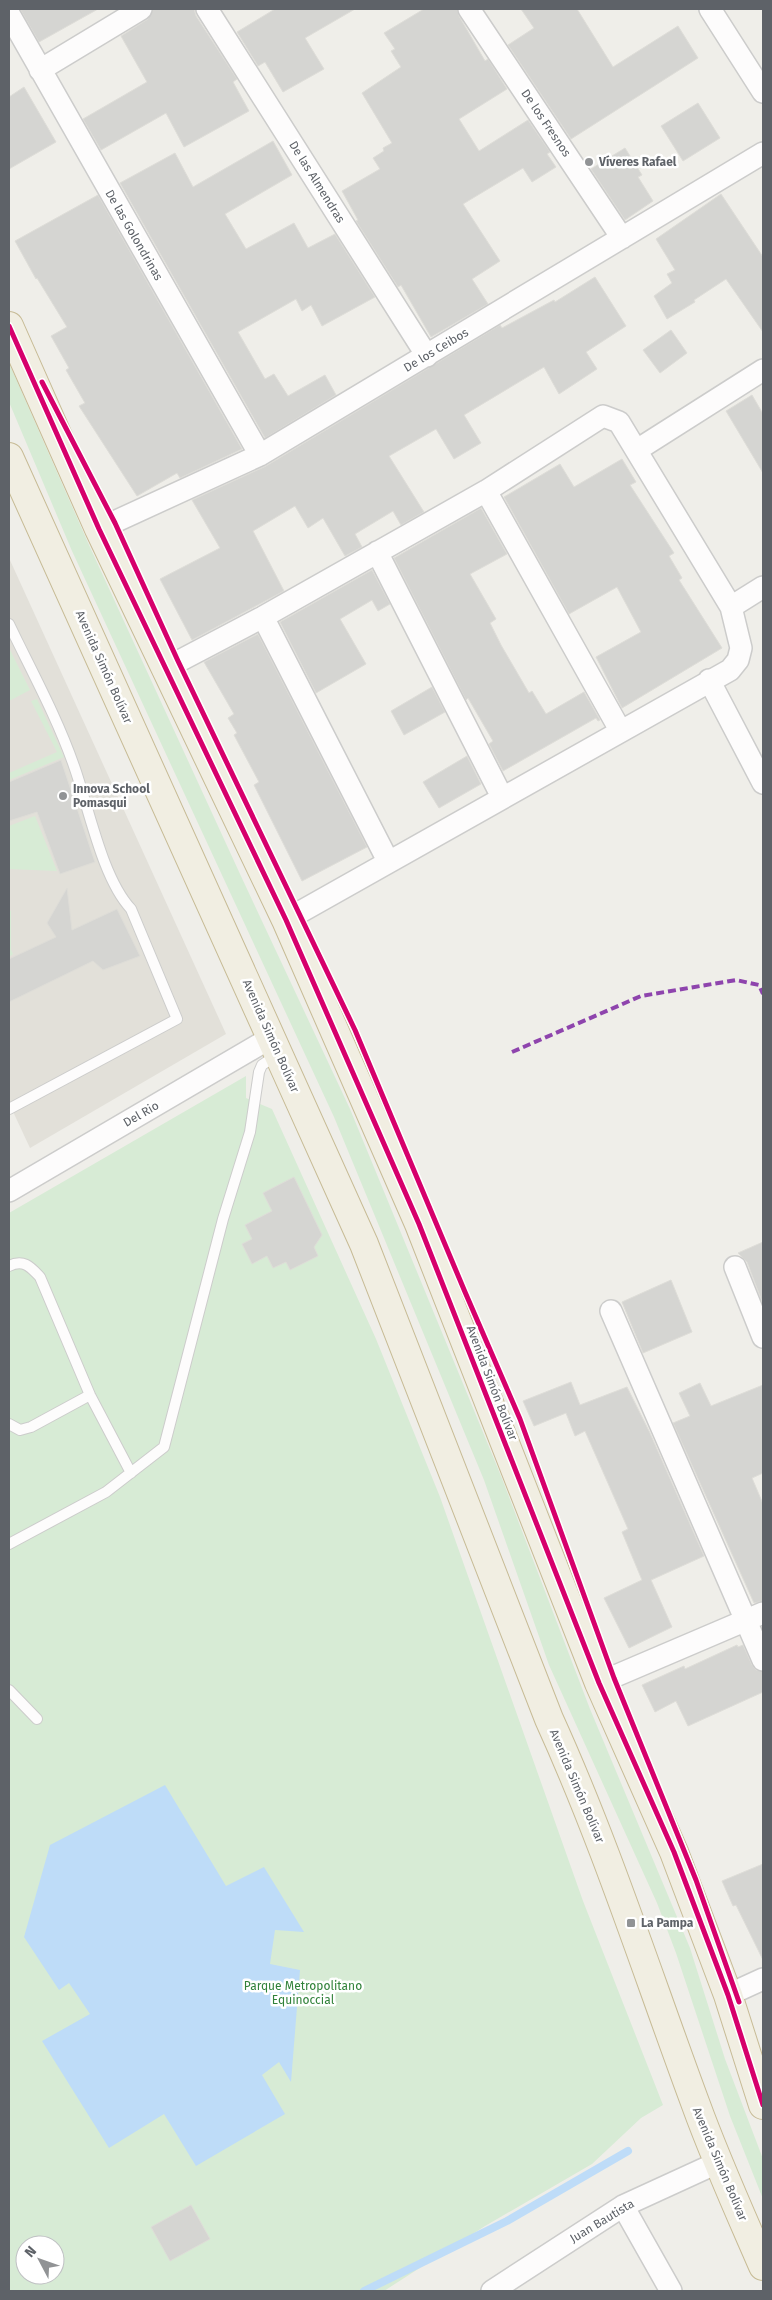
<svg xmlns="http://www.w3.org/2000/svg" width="772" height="2300" viewBox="0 0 772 2300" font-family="'Fira Sans',sans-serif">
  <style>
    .education { fill: #e2e0d9 }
    .green { fill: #d7ebd5; fill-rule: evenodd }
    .water { fill: #bedcf8 }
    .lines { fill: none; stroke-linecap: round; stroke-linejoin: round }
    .stream { stroke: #bedcf8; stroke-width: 8 }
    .building { fill: #d5d5d2; stroke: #deddd8 }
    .lane-casing { stroke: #cccccb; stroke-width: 12 }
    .street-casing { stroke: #cccccb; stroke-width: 24 }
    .highway-casing { stroke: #c7bb95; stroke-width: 30 }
    .lane { stroke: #fdfcfc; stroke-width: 10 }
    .street { stroke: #fdfcfc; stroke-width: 21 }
    .highway { stroke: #f1eee2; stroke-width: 28 }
    .quiet { stroke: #8e44ad; stroke-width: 4; stroke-dasharray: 8 4; stroke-linecap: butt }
    .cycleway-casing { stroke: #fff; stroke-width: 8 }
    .cycleway { stroke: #d6006c; stroke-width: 5 }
    .poi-dot { fill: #919395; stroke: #fff; stroke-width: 2 }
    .labels { text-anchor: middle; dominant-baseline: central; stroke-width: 5; stroke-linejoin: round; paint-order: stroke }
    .street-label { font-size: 12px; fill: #5e6268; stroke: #fff }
    .poi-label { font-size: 12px; font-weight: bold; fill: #5e6268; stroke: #fff; text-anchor: start }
    .park-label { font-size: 12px; fill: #31823a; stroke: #fff }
  </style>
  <rect width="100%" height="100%" fill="#efeee9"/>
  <!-- education -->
  <path class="education" d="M9,558L226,1034L30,1148L9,1103Z"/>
  <!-- green -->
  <path class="green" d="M9,363L89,545L240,874L350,1109L501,1476L590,1709L690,1948L725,2059L763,2159V2199L730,2116L676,1953L657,1903L549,1665L484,1480L334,1117L72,551L9,402Z
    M9,648L30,690L9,701Z
    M37,699L64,757L9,780V773L57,752L31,701Z
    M35,816L57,871L9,869V826Z
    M9,910L11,911V950L13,954L9,957Z
    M246,1076V1098L272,1109L376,1339L440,1497L583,1901L663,2105L641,2118L592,2164L485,2226L384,2291H9V1213ZM25,2245H55V2275H25Z"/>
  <!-- water -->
  <path class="water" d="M165,1785L226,1886L264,1867L304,1932L275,1930L270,1964L300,1970L291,2082L279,2062L262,2075L285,2114L196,2166L164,2114L109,2148L42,2041L90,2014L69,1983L59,1990L24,1937L50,1845Z"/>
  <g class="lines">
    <!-- stream -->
    <path class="stream" d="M364,2291L507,2221L628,2151"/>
  </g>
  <!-- building -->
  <path class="building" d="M20,9H98L39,42Z
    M153,9H194L196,16L237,79L233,82L249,111L184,147L166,113L101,150L83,119L147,82L121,36L148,19Z
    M275,9H355L305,38L324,69L283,92L265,62L258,66L237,32Z
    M424,9H457L459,16L485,61L488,59L507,89L459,119L479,151L528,120L550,152L547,154L556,167L532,182L523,168L463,204L500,261L472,279L488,304L431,337L401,285L398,287L356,221L358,220L342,191L380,169L373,158L384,151L383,148L392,143L362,93L401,67L391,51L395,49L384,33Z
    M521,9H577L613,67L678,26L698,58L571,139L508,45L534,28Z
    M24,87L56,142L9,169V97Z
    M698,103L720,138L683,161L661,126Z
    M273,141L292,175L225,214L246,249L294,223L308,248L335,234L375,297L322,326L311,305L302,311L296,299L238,332L265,379L274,374L288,396L325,375L336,395L265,438L120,183L175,153L193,187Z
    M625,148L642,175L638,177L653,201L625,220L591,169Z
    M721,194L763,257V332L726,279L694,300L695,302L667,319L654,296L672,283L667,274L675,270L656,239Z
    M98,195L242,449L180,478L177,473L137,496L79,406L85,403L66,370L69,368L51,336L67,327L37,278L36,279L15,241Z
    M595,277L626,326L586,352L597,369L559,394L544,367L464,415L481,443L454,459L436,429L389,456L424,512L401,525L393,511L355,534L362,547L345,556L323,518L308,528L295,506L253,531L284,591L192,640L160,579L220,548L192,500L266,466L500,325L502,328L554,300L555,302Z
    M671,330L687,353L660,373L643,350Z
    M752,395L763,414V473L726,411Z
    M622,459L636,482L630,485L674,553L669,556L682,578L679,580L722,648L622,708L596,657L641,632L617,587L569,614L504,497L560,464L574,487Z
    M481,508L507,554L470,574L496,619L490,623L501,645L529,693L532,691L546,714L584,692L600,720L598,721L596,718L503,771L489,744L493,741L468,698L466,700L394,558Z
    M372,570L390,604L378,611L372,600L340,619L366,664L316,693L280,622Z
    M258,634L367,847L302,881L254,785L259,782L234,735L237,733L228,718L234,714L204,662Z
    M432,687L445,712L404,735L391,711Z
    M467,756L481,784L439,808L423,782Z
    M61,760L95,862L60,874L37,812L9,821V782Z
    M67,888L72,930L117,909L140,956L103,970L93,961L9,1002V959L56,937L47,923Z
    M294,1177L322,1235L314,1247L318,1256L290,1270L286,1262L273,1268L267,1256L252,1264L242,1244L252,1239L245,1225L272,1211L263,1193Z
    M763,1242V1304L747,1262L738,1253Z
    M671,1280L692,1332L643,1353L622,1302Z
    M571,1382L580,1405L627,1387L650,1433L704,1556L651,1580L672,1627L629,1648L604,1598L642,1580L622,1532L628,1529L607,1481L585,1431L575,1436L566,1413L534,1426L523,1401Z
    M700,1383L711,1406L763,1385V1473L752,1478L763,1504V1601L754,1603L673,1423L690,1416L679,1393Z
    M737,1645L738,1647L743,1645L752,1665L756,1670L763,1672V1692L688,1726L676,1701L655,1712L642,1685L684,1666L685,1669Z
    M763,1864V1960L736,1905L733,1906L722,1881Z
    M191,2205L210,2239L170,2261L151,2227Z"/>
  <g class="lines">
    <!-- lane casing -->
    <g class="lane-casing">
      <path id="lane" d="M9,624C31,670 57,717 74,766C89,808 102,878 131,909L177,1019L9,1109
        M9,1266C23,1259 30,1266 40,1277L90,1395L131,1473
        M9,1424L20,1430L31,1427L90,1395
        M9,1544L106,1492L164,1447L223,1219L250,1132L259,1072L262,1065L277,1055
        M9,1690L37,1719"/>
    </g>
    <!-- street casing -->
    <g class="street-casing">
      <path id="street" d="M207,9L427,356
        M469,9L622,238
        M710,9L763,92
        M9,14L260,455
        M40,70L141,9
        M637,450L763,370
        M486,491L620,730
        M99,529L260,455L763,153
        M377,552L502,797
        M731,607L763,587
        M263,617L388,861
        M164,669L263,617L486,491L603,416L619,422L731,607L741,648L738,660L730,670L286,920
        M709,680L763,783
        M9,1191L272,1037
        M735,1267L763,1337
        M611,1311L763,1660
        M599,1683L763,1613
        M728,1995L763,1979
        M623,2206L671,2291
        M492,2291L623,2206L719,2162"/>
    </g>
    <!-- highway casing -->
    <g class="highway-casing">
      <path id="highway" d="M9,326L99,529L286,920L419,1224L599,1683L674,1852L728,1995L763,2105
        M9,457L364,1244L549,1719C606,1844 648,1976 696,2105C716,2160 740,2213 763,2266"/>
    </g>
    <!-- lane -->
    <use href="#lane" class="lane"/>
    <!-- street -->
    <use href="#street" class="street"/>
    <!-- highway -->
    <use href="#highway" class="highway"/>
    <!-- quiet -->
    <path class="quiet" d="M512,1052L641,996L736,980L759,985L763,994"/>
    <!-- cycleway casing -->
    <g class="cycleway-casing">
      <path id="cycleway" d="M9,326L99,529L286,920L419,1224L599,1683L674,1852L728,1995L763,2105
        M42,382L115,523L178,661L355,1030L465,1292L520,1419L614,1678L696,1880L739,2002"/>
    </g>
    <!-- cycleway -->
    <use href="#cycleway" class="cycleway"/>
  </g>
  <!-- markers -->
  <g class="poi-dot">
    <circle cx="589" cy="162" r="5"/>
    <circle cx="63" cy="796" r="5"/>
    <rect x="626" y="1918" width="10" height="10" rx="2.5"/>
  </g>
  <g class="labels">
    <!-- street labels -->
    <g class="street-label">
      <text transform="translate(546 123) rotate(56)">De los Fresnos</text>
      <text transform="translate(317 182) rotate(58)">De las Almendras</text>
      <text transform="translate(134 235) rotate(60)">De las Golondrinas</text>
      <text transform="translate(436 350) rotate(-31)">De los Ceibos</text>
      <text transform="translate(104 667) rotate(66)">Avenida Simón Bolívar</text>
      <text transform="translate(271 1036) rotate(66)">Avenida Simón Bolívar</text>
      <text transform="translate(141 1114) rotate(-30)">Del Rio</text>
      <text transform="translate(492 1383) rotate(69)">Avenida Simón Bolívar</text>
      <text transform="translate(577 1786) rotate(67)">Avenida Simón Bolívar</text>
      <text transform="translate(720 2164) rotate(67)">Avenida Simón Bolívar</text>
      <text transform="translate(602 2221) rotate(-31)">Juan Bautista</text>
    </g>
    <!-- poi labels -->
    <g class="poi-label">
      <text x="599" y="162">Víveres Rafael</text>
      <text x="73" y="789">Innova School<tspan x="73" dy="14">Pomasqui</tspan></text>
      <text x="641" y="1923">La Pampa</text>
    </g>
    <!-- park labels -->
    <g class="park-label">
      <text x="303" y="1986">Parque Metropolitano<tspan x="303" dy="14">Equinoccial</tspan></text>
    </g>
  </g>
  <!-- border -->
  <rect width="772" height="2300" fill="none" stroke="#5e6268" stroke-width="20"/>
  <!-- north arrow -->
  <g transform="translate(40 2260) rotate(311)"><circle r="24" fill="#ffffff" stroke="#bfc0c3"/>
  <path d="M0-4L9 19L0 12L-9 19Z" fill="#919395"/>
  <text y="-8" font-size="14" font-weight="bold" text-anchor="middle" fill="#5e6268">N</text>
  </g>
</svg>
